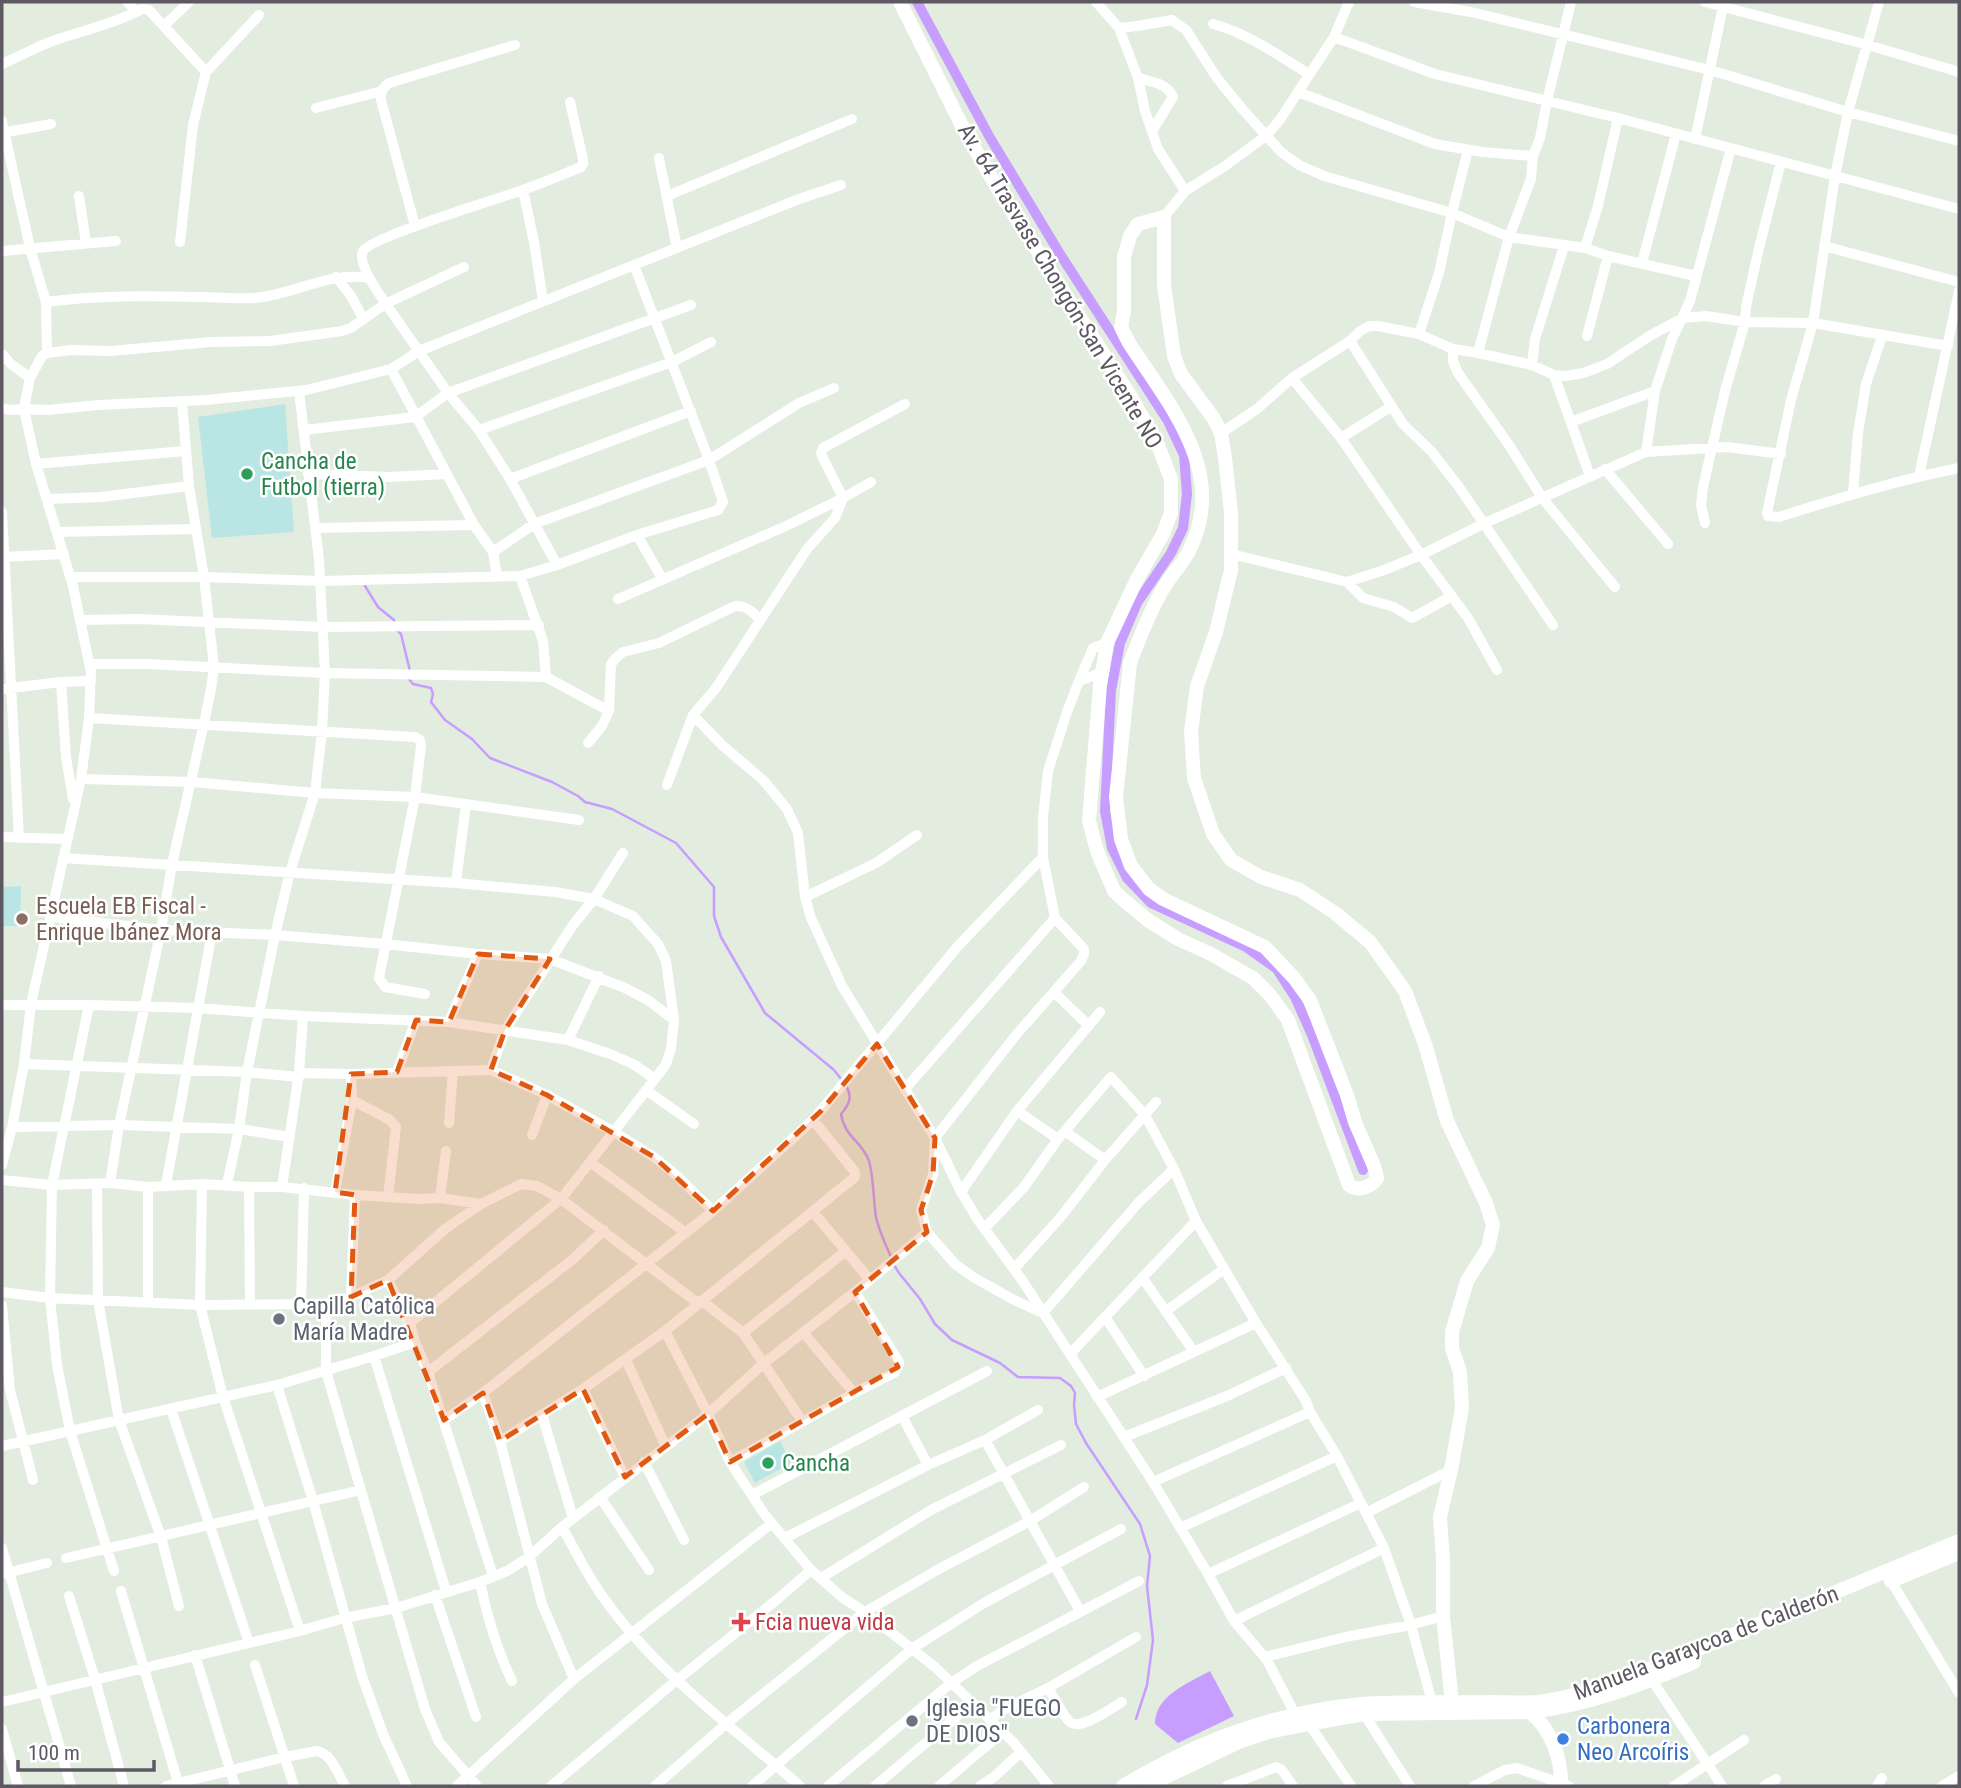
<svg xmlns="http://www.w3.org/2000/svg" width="1961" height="1788" viewBox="0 0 1961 1788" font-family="'Roboto Condensed',sans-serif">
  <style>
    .green { fill: #bae5e5 }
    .water { fill: #c79dff }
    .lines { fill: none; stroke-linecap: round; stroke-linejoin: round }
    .stream { stroke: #c79dff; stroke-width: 2.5 }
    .canal { stroke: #c79dff; stroke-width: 10 }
    .street { stroke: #fff; stroke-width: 10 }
    .secondary { stroke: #fff; stroke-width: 14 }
    .marked { fill: #e15910; fill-opacity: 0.2; stroke: #e15910; stroke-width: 5; stroke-dasharray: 14 9; stroke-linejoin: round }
    .leisure-dot { fill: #2e9e5b; stroke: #fff; stroke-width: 2.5 }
    .education-dot { fill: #8d6e63; stroke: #fff; stroke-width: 2.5 }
    .worship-dot { fill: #6b7280; stroke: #fff; stroke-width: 2.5 }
    .health-dot { fill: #e0444e; stroke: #fff; stroke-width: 2.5 }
    .shop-dot { fill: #3f7fe0; stroke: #fff; stroke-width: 2.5 }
    .labels { text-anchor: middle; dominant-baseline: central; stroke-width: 5; stroke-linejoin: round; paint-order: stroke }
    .street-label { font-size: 23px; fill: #5d5861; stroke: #fff }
    .leisure-label { font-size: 23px; fill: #27864d; stroke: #fff; text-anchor: start }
    .education-label { font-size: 23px; fill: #785e54; stroke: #fff; text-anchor: start }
    .worship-label { font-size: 23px; fill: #5b616d; stroke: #fff; text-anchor: start }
    .health-label { font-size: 23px; fill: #be3a42; stroke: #fff; text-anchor: start }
    .shop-label { font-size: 23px; fill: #366cbe; stroke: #fff; text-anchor: start }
  </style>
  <rect width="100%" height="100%" fill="#e2ecdf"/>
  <!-- green -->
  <path class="green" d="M285,404L294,532L212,538L198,417Z
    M21,886L20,926H2V887Z
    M780,1441L791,1463L755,1483L744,1462Z"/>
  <!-- water -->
  <path class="water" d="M1210,1671L1234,1716L1178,1743L1155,1724C1155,1695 1189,1683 1210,1671Z"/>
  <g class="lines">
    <!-- stream -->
    <path class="stream" d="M365,586L378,607L394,620L395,624
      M397,630L401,634L410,671L409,679L413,684L431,688L433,694L431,702L445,720L472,739L490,758L552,782L578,796L585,802L612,809L676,843L714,887V916L721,937L765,1013L834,1070L842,1080
      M846,1086C853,1097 849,1105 841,1114C845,1138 862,1141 869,1161C874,1179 873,1198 876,1217C879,1231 886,1246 892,1259
      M894,1265L899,1273L920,1299L935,1324L952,1340L1000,1363L1018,1377L1060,1378L1071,1386L1075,1393L1074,1405L1076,1424L1086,1443L1140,1524L1150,1556L1147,1586L1153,1640L1147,1685L1136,1719"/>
    <!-- canal -->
    <path class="canal" d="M917,2L989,136L1060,254L1168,421L1184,455L1187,494L1183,528L1171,553L1137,603L1120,643L1111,690L1105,811L1112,848L1127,878L1151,903L1246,947L1277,969L1295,997L1312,1035L1363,1170"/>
    <!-- street -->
    <path class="street" d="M127,2L137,12
      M1096,2L1119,28L1138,78L1145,111L1158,149L1185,191
      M1414,2L1471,12L1710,70L1848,112L1959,141
      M1705,2L1868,45L1959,72
      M1879,2L1848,112L1835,176L1813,323L1791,400L1767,513L1768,516L1779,517C1839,498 1898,480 1959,468
      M1213,24C1248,33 1279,56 1309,74
      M164,26L189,2
      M1119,28L1137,26L1172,20L1186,30L1217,78L1244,111L1281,152L1299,165L1324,176L1452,213L1509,237L1585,248L1608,256L1696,276
      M1334,37L1435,74L1618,118L1959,209
      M2,64C20,56 38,46 58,39C86,30 115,23 142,9L149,10L206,72L193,125L180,242
      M206,72L259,15
      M1138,78C1152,82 1167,83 1173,97L1152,131
      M1298,92L1435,144L1482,152L1533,156
      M316,108L382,91
      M2,121L30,248L46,302L47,353L42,356L30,378L24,409L36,464L73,586L80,620L91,672L89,718L81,779L31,1004L24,1064L12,1127L2,1165
      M2,133L51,124
      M1695,139L1724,2
      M659,158L677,248
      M523,190L534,242L543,301
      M79,196L86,243
      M667,196L852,119
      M1164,217L1185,191L1225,166L1266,136L1279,121L1334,37L1349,2
      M415,226L381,100C380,93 383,87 389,83L515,45
      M1824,246L1959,282
      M1585,248L1598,206L1618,118
      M2,251L116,241
      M1642,263L1676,134
      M336,277L351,296L363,318
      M46,302C97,295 149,296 201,297C219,297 236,299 254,298C294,295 328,271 369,278
      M1419,334L1439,273L1452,213L1468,150
      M1587,336L1608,256
      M1350,341L1403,424L1432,452L1459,487L1553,625
      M1453,349V361L1458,373L1509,445L1543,499L1615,587
      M47,353L71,350L111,351L211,342L270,341L342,331L351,328L385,304L464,267
      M1478,353L1509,237L1531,179L1533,156L1540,138L1547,101L1571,2
      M2,354L11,364L30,378
      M1532,365L1535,339L1564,246
      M391,369L474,525L493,552L497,576
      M1554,375L1590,476
      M1292,378L1341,438L1421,555L1468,618L1497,670
      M2,408L10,410L24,409L48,410L98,405L206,400L306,390L391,369L419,351L799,199L841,185
      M1571,422L1655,391
      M304,430L415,417L448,393L691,305
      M479,430L672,362L711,342
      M1221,433L1257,409L1292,378L1350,341L1360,331L1369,326H1378L1419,334L1453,349L1478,353L1532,365L1554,375L1566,376L1583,373L1607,364L1651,335L1683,318L1706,316L1745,322L1813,323L1948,346
      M1341,438L1392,406
      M1646,452L1655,391L1672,339L1690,301L1731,148
      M36,464L185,451
      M1605,469L1668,544
      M308,474L389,477L447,474
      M1919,476L1959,291
      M510,479L691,411
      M1853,493L1858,433L1866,384L1882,336
      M47,499L101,497L189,486
      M2,512L19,838
      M1705,523L1701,505L1703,487L1725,391L1745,322L1746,307L1759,248L1781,162
      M316,528L474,525
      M57,532L196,529
      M637,535L663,580
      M493,552L534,524L709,460L799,403L834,388
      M1231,554L1347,582L1384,570L1421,555L1485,523L1646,452L1727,447L1781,454
      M2,557L64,554
      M557,565L510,479L479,430L448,393L377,291C372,283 358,260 363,251C371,237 497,199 520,191C541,184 561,175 581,167L583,164V159L570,102
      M520,576L543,641L546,677L609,711
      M70,577H204L320,581L520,576L557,565L637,535L718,510L723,502L709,460L634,265
      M1347,582L1363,598L1394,607L1412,618L1452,596
      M618,599L786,526L843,498L823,458L821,453L823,448L905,404
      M80,620L138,619L322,627L539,625
      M89,664H148L325,673L546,677
      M1079,681L1093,648L1107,643
      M61,682L66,757L73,799
      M2,689L61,682L91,681
      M693,715L722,745L764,781L787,809L798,833L805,897L811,918L842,986L935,1138L961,1192L978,1220L1022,1280L1153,1482L1208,1574L1234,1621L1267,1660L1295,1714
      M89,718L415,737L420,740L421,746L415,797L379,978L385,987L425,994
      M588,743L602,726L609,711L611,664L616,658L623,652L659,643L735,606C747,606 752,611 760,620
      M81,779L192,782L315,793L415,797L579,820
      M667,785L693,715L716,688L807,549L835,518L843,498L871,482
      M2,837L67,839
      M456,883L466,804
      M805,897L876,863L917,835
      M51,917L161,930L275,935L385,944L478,954L550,959L625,988L648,1000L674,1020
      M1055,918L1084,949V954L1081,961L1016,1035L935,1138L933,1174L921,1210L927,1232L955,1264L973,1277L1014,1300L1043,1313L1139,1202L1174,1169
      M1054,992L1089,1026
      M2,1005H89L197,1008L303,1016L449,1022L568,1040L610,1054L633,1064L655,1079L666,1064L671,1049L674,1020L666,961L658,944L633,916L594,899L555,892L456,883L63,858
      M449,1022L478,954
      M568,1040L599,976
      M24,1064L247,1072L299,1077
      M491,1070L505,1030L573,925L594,899L623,853
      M397,1072L416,1020
      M299,1073L351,1074L491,1070L547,1095L614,1132L654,1157L676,1175L713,1211
      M905,1089L1055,918L1043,857V818L1048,771L1067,712L1079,681L1101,673
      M646,1090L694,1124
      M352,1100L390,1120L396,1127L388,1197
      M1017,1111L1058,1139
      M449,1123L453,1071
      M12,1127L119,1125L239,1129L290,1137
      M1066,1132L1105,1160
      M532,1135L547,1095
      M590,1162L686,1233
      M2,1180L52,1185L110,1183L148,1187
      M110,1183L119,1125L161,930L172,864L204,723L211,689L214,667L204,577L189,486L182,402
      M97,1184L98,1300L119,1420L161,1537L179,1606
      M227,1184L239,1129L247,1072L275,935L290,872L315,793L322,731L325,673L319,560L299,391
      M166,1185L212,932
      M249,1187L250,1305
      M282,1187L299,1073L303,1016
      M335,1192L352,1100L351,1074
      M961,1192L1017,1111L1100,1012
      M440,1198L446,1151
      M985,1228L1024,1187L1058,1139L1111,1077L1145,1115L1174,1169L1196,1221L1256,1323L1306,1401L1310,1412L1337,1456L1384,1548L1411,1625L1432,1702
      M1014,1269L1060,1218L1105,1160L1156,1102
      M1142,1277L1194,1352
      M388,1280L410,1323L415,1342L428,1372L493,1576
      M870,1280L927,1232
      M2,1292L50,1298L200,1305L326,1304L351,1297L388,1280L445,1229L481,1204L521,1184L537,1186L561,1199L695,1301H702L743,1333L802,1421
      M351,1297L355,1195
      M148,1301V1187L202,1184
      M326,1304V1371L425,1709L439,1742L477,1786
      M2,1305L10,1390L33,1480
      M301,1305L304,1188
      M1166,1311L1224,1269
      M1105,1317L1144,1376
      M410,1323L561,1199L655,1079
      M665,1331L708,1414L730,1462L765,1515L811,1570L843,1598L865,1612L935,1667L1013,1742L1049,1786
      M803,1332L854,1393
      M743,1333L846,1251
      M1070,1354L1196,1221
      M374,1356L446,1591
      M626,1360L666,1447
      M428,1372L572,1260L604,1230
      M277,1385L313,1501L362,1676L383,1734L406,1784
      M583,1389L625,1477
      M483,1393L500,1441L542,1604L574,1679
      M1097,1397L1256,1323
      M171,1409L249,1643
      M542,1415L573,1518
      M902,1416L928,1465
      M444,1420L483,1393L713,1211L813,1120L959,945L1043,857
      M1124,1437L1227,1396L1286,1368
      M985,1440L1080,1611
      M500,1441L583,1389L665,1331L855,1177V1172L813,1120
      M2,1446L70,1431L57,1365L50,1298L52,1185L89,1005
      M644,1462L684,1540
      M730,1462L854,1393L894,1373L898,1367L899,1362L855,1292
      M1153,1482L1310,1412
      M752,1495L987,1371
      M600,1497L649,1570
      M1366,1513L1451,1470
      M562,1527C575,1550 587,1575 603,1597C654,1670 733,1728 800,1786
      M1180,1528L1337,1456
      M785,1538L928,1465L985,1440L1038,1410
      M2,1548L71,1786
      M66,1558L361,1490
      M114,1571L70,1431L277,1385L374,1356L415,1342
      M2,1574L47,1563
      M1208,1574L1361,1503
      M821,1578L931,1510L1061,1445
      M1891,1581L1959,1693
      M480,1582C487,1616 497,1650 512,1681
      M121,1591L179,1786
      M435,1595L476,1717
      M69,1596L95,1679L124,1786
      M1234,1621L1384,1548
      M300,1631L223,1397L200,1305L202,1184L249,1187H282L355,1195L420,1199L440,1198L481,1204
      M195,1655L235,1786
      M1265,1657L1350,1636L1411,1625L1443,1616
      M255,1665L294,1786
      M1652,1680L1722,1786
      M1048,1688C1054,1697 1063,1716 1070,1722C1081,1731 1111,1708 1122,1702
      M2,1702L300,1631L344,1618L396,1608L480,1582L507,1571L529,1557L562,1527L708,1414L763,1364L870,1280L813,1212
      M1364,1714L1410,1786
      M991,1719L1003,1710L1048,1688L1136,1637
      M1309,1724L1351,1786
      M2,1729L18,1786
      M166,1786L285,1757L317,1751C332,1754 338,1774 345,1786
      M457,1786L574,1679L772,1523
      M551,1786L677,1680L780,1597L811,1570
      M655,1786L727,1723L865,1612L937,1570L1030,1521L1084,1487
      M752,1786L913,1648L984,1603L1121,1529
      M828,1786L951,1683L977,1666L1139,1581
      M875,1786L973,1703
      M939,1786L1003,1732
      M980,1786L994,1777L1021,1752
      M1227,1786L1276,1767L1282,1770L1293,1786
      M1474,1786L1505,1770L1517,1768L1569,1786
      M1674,1786L1744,1740
      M1764,1786L1776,1779
      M1877,1786L1882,1778
      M1942,1786L1959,1776"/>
    <!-- secondary -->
    <path class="secondary" d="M900,2L963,128L999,191L1131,397L1158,445L1171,479V513L1163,534L1137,579L1107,643L1100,685L1089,821L1097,851L1114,891L1126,902L1149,921L1178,939L1211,954L1253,978L1270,995L1288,1020L1349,1185C1358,1192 1372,1187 1377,1178L1374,1166L1355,1122L1347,1095L1310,1000L1294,978L1265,947L1163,899L1149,889L1131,866L1121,839L1116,797L1130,663C1140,636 1151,608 1166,584C1173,573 1182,564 1188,553C1230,474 1170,406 1129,343L1121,327L1124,312V257L1130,236L1138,224L1164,217V285L1174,356L1181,374L1214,419L1221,433L1225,458L1231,513V570L1216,632L1197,686L1191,732L1194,778L1213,834L1231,860L1261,877L1300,890L1335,913L1370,942L1405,991L1425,1044L1447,1121L1486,1203L1493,1225L1488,1248L1467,1281L1452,1332V1348L1460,1372L1462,1408L1451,1470L1440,1517L1443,1559V1616L1452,1703
      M1891,1581L1959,1553
      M1530,1712C1551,1729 1562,1759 1561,1786
      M1123,1786C1198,1741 1275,1712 1362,1704C1405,1701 1447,1703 1490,1702C1506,1702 1522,1703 1538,1702C1576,1697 1614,1683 1650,1669L1959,1541
      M1147,1786L1241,1741L1268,1732L1309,1724L1364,1714L1530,1712C1588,1705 1641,1685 1694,1662"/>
  </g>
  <!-- marked area -->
  <path class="marked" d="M478,954L550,959L505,1030L491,1070L547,1095L654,1157L713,1211L821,1111L877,1044L935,1138L933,1174L921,1210L927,1232L855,1292L898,1367L730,1462L708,1414L625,1477L583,1389L500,1441L483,1393L444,1420L388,1280L351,1297L355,1195L335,1192L351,1074L397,1072L416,1020L449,1022Z"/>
  <!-- markers -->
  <g class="leisure-dot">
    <circle cx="247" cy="474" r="7"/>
    <circle cx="768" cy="1463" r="7"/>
  </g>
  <circle class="education-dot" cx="22" cy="919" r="7"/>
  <g class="worship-dot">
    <circle cx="279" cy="1319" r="7"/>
    <circle cx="912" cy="1721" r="7"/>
  </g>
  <path class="health-dot" d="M737.5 1611.5h7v7h7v7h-7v7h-7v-7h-7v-7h7z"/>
  <circle class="shop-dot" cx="1563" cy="1739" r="7"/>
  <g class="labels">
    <!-- street labels -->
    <g class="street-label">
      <text transform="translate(1060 286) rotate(59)">Av. 64 Trasvase Chongón-San Vicente NO</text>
      <text transform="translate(1706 1643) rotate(-21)">Manuela Garaycoa de Calderón</text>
    </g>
    <!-- leisure labels -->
    <g class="leisure-label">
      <text x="261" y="461">Cancha de<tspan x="261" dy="26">Futbol (tierra)</tspan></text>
      <text x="782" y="1463">Cancha</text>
    </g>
    <!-- education labels -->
    <g class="education-label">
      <text x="36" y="906">Escuela EB Fiscal -<tspan x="36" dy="26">Enrique Ibánez Mora</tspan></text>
    </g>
    <!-- worship labels -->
    <g class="worship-label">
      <text x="293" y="1306">Capilla Católica<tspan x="293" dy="26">María Madre</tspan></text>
      <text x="926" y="1708">Iglesia "FUEGO<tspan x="926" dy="26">DE DIOS"</tspan></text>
    </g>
    <!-- health labels -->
    <g class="health-label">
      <text x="755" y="1622">Fcia nueva vida</text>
    </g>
    <!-- shop labels -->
    <g class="shop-label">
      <text x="1577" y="1726">Carbonera<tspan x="1577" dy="26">Neo Arcoíris</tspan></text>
    </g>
  </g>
  <!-- border -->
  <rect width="1961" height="1788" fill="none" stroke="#5d5861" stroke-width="7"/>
  <!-- scale -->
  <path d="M18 1760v10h136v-10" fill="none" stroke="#5d5861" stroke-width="3.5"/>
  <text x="28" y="1760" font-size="21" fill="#5d5861" stroke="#ffffff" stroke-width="5" paint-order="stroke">100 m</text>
</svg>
